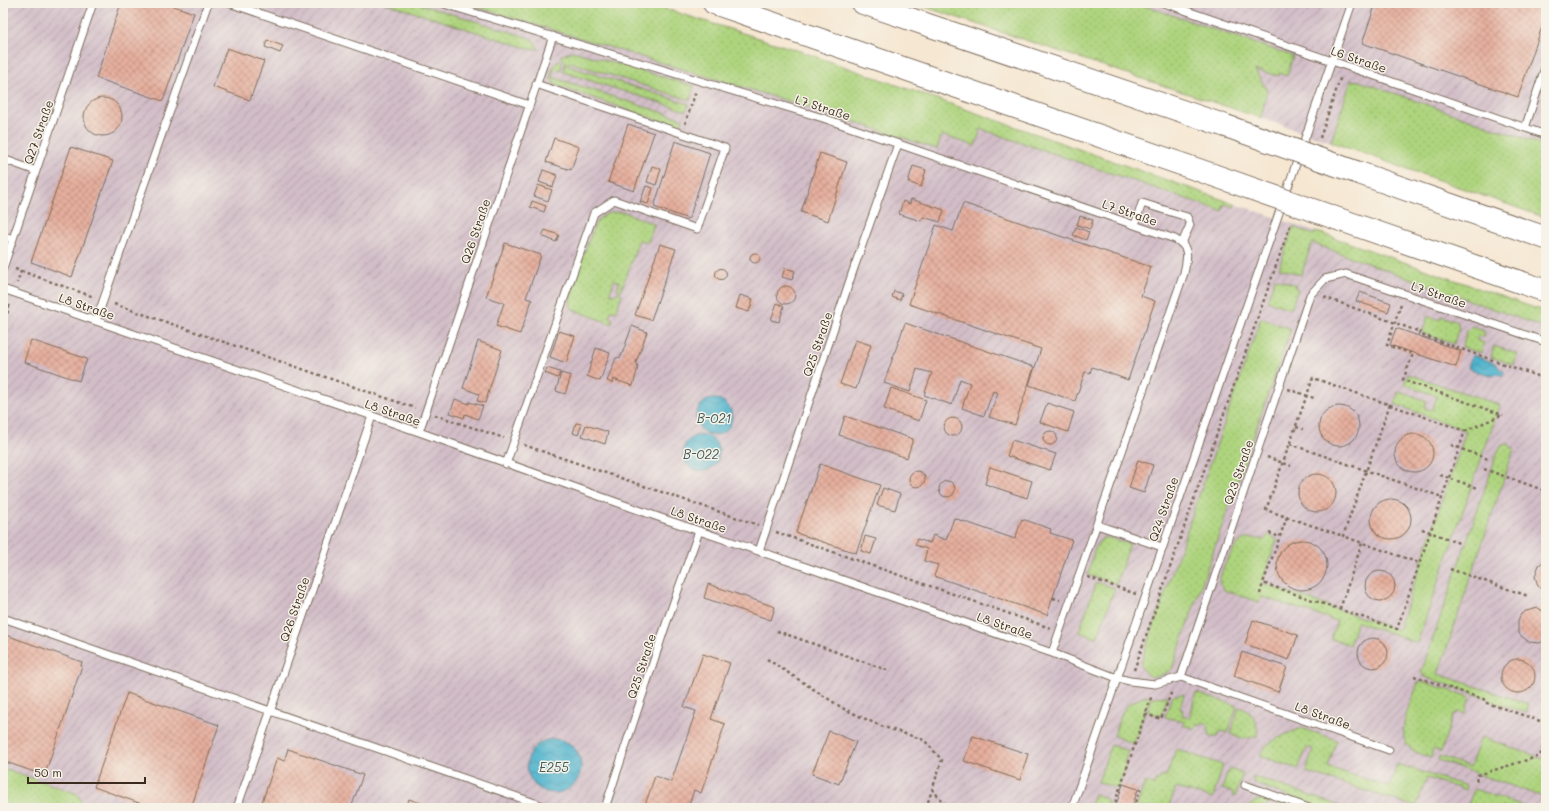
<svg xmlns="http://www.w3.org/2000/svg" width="1549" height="811" viewBox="0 0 1549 811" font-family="Mali,sans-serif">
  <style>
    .industrial { fill: url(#industrial-furrows) }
    .grass { fill: url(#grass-dots); stroke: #747f4e }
    .water { fill: url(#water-waves); stroke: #446e76 }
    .building { fill: url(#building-cross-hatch) }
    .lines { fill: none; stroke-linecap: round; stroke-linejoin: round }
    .service-casing { stroke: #7c6c5d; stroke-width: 9 }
    .motorway-casing { stroke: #7c6c5d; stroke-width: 24 }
    .path { stroke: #7c6c5d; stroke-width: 2.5; stroke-dasharray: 3 3; stroke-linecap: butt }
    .service { stroke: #fff; stroke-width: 7 }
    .motorway { stroke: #fff; stroke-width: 22 }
    .motorway-bridge-casing { stroke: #7c6c5d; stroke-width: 24; stroke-linecap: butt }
    .motorway-bridge { stroke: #fff; stroke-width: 22 }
    .labels { text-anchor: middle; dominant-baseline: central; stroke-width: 3; stroke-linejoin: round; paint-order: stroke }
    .street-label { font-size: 12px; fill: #3b2a1e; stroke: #f7f3e8 }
    .water-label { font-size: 13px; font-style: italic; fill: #425a5b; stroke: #f7f3e8 }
  </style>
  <defs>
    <pattern id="industrial-furrows" width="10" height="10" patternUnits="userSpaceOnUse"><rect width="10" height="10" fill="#d2bdc7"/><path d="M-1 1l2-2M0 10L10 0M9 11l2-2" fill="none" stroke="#ac9aa1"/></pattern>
    <pattern id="grass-dots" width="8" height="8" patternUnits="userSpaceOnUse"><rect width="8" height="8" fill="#aed47e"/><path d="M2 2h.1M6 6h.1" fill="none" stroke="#97b66c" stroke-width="1.8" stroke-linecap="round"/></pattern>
    <pattern id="water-waves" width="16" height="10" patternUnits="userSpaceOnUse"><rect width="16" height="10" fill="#4eb3cd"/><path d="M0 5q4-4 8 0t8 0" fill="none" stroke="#4292a6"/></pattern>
    <pattern id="building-cross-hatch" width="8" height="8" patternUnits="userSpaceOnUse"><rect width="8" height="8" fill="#e6af9e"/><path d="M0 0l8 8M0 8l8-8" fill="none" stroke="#bc8f80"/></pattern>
  </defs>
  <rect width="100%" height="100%" fill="#f7f3e8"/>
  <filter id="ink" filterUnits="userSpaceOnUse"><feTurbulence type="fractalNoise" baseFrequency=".025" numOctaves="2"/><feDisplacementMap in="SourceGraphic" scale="8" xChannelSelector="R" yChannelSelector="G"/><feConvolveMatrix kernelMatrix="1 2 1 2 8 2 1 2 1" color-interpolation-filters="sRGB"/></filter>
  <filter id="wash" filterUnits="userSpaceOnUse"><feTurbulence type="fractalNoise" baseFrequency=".012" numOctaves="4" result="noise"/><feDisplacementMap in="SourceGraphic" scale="16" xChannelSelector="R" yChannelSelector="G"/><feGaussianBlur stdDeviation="0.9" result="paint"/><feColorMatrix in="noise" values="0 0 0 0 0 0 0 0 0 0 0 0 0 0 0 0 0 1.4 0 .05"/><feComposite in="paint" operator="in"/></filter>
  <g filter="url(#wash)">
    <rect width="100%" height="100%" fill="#f6e7d2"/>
    <!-- industrial -->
    <path class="industrial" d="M3,3H594L792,66L1078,161L1221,211L1224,204L1233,206L1235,204L1277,218L1315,232L1312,243L1546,328V808H1168L1176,787L1201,795L1214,792L1176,749L1166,778L1159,780L1154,785L1145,782L1136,808H84L78,794L3,768Z
      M1093,3H1546V156L1348,89L1331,142L1261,118L1267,90L1170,30Z"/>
    <!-- grass -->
    <path class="grass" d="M385,3H416L527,37L533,40L539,49H530Z
      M463,3H647L800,51L1235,204L1234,207L1224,204L1222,211L981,129L975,146L942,135L937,149L824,112Z
      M913,3H1136L1293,56L1287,76L1279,73V76L1255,70L1267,90L1261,118Z
      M573,51L694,86L690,100L569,62L568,66L689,104L686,111L563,72L566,63L560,56Z
      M559,60L562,63L561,70L554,69L552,77L683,119L680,128L555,85L550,77L553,67Z
      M1351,80L1359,81L1546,146V218L1331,142Z
      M615,212H624L654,224L648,242L639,240L621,291L617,289L620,282L614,280L610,293L615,295L617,292L622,294L616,312L611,311L609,317L613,319L612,324L574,310L571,307L570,301C572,288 591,229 598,220C603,215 608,213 615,212Z
      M1293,227L1314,235L1315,232L1324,234L1546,312V328L1312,243L1301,275L1279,268Z
      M1275,278L1296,285L1295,288L1298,289L1291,309L1267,301Z
      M1428,316L1440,320L1441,316L1457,321L1459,327L1454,344L1422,333Z
      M1261,318L1291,329L1172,669C1157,678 1149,682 1140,665Z
      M1472,326L1484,330V337L1478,336L1477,340L1484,343L1481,353L1462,347L1467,331Z
      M1494,346L1517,354L1514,365L1491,357Z
      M1408,374L1500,405L1417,643L1357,622L1349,645L1331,639L1337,621L1262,597L1259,602L1224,590C1224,589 1220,585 1220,585C1217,575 1235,542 1245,539C1251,537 1259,539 1264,540L1268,535L1277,539L1262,583L1398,630L1466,431L1395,404L1399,391L1427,401L1425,408L1432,410L1437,396L1404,384Z
      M1510,444L1509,447L1514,448L1512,455L1438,674L1529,704L1526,713L1490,701L1487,698L1427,678L1421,673L1498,451L1502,445Z
      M1106,537L1130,544L1116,584L1088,575C1091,563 1094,541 1106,537Z
      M1096,582L1115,588L1097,638L1079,632Z
      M1424,682L1470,697L1465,714L1458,712L1453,715L1441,752L1433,749L1431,758C1424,755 1416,753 1411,749C1393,735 1412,700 1418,683Z
      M1196,693L1237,706L1228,733L1220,731L1217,737L1209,735L1210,732L1207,730L1209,726L1204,722L1201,726L1197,723L1195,729L1183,725L1184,722L1165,717L1172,696L1184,694L1180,709L1183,710L1182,715L1189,718Z
      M1147,696L1150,697L1134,744L1114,736C1123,711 1119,705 1147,696Z
      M1168,696L1161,716L1148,712L1152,697Z
      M1239,707C1252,711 1259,722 1257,736L1244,739L1231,734Z
      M1301,728L1337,740L1328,767L1390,787L1397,764L1466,786L1465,790L1427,778L1416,807L1306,772L1313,749L1307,747L1298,769L1260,756C1264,741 1288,734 1301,728Z
      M1481,737L1542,758L1543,755L1546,756V798L1438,760L1439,756L1470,767Z
      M1111,745L1128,751L1124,764L1126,766L1118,789L1098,782Z
      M1176,749L1223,765L1213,798L1176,788L1168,808H1136L1145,782L1154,785L1156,779L1159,780L1161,776L1166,777Z
      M3,768L78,794L84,808H3Z
      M1229,768L1243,773L1235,797L1232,796L1233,792L1222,789Z
      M1253,776L1346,808H1319L1256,784L1253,781Z
      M1474,789L1530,808H1467Z
      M1094,794L1107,799L1106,802L1112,805L1111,808H1089Z
      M1272,798L1300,808H1289L1277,804L1269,803L1264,808H1247L1257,800Z"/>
    <!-- water -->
    <path class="water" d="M1472,355L1495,363L1500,369L1504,371L1503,376L1498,374L1490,376L1468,368Z
      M696 417a18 18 0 1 1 36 0a18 18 0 1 1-36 0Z
      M683 453a18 18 0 1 1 36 0a18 18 0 1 1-36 0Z
      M527 766a27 27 0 1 1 54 0a27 27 0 1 1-54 0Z"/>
    <g id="blocks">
      <!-- building -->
      <path class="building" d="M121,3H165L194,13L163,101L96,78Z
        M1376,3H1546V15L1518,97L1362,43Z
        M3,6L6,14V21L3,29Z
        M267,40L283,46L280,53L265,47Z
        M227,48L264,61L250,100L213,87Z
        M84 117a19 19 0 1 1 38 0a19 19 0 1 1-38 0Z
        M628,124L654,133L634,191L608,182Z
        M554,138L579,147L571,170L546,162Z
        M675,141L710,153L689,219L654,207Z
        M71,147L113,161L72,277L31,262Z
        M820,153L847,162L828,221L801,212Z
        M652,166L661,169L656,185L647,182Z
        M913,166L926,170L921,187L908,182Z
        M543,170L557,175L553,187L539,182Z
        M538,185L552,190L548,201L534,196Z
        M646,186L653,188L648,204L640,202Z
        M911,199L944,210L940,222L923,217L921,221L899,214L903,201L910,204Z
        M532,201L546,206L544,212L530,207Z
        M963,203L1151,267L1141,296L1155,301L1128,380L1092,367L1090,373L1085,372L1075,401L1029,385L1041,349L909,304L936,225L953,231Z
        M1080,216L1093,220L1090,229L1077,225Z
        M1076,227L1089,232L1086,240L1073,235Z
        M545,230L559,235L556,242L542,236Z
        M505,243L541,255L526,298L532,300L520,334L496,326L504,303L486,297Z
        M660,244L676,249L651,320L635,315Z
        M750 258a5 5 0 1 1 10 0a5 5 0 1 1-10 0Z
        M785,268L795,271L792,280L782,277Z
        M715.5 274a5.5 5.5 0 1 1 11 0a5.5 5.5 0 1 1-11 0Z
        M777 295a9 9 0 1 1 18 0a9 9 0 1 1-18 0Z
        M894,291L902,294L900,300L892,297Z
        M1360,292L1391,303L1388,312L1356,301Z
        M740,295L753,299L749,312L736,308Z
        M777,303L784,306L779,322L771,320Z
        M905,323L1034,367L1015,425L989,417L998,393L993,391L984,416L962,408L970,383L960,379L952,405L924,395L932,373L917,369L910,392L884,383Z
        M632,326L647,332L636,362L638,367L633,386L613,379L612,383L607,381L616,358L621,357Z
        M1396,328L1461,351L1456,367L1390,345Z
        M559,331L575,336L566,363L550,357Z
        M31,340L87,359L79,381L24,362Z
        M855,340L871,345L856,389L840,384Z
        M478,341L502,350L485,403L477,401L479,394L463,388Z
        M596,348L610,353L600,381L587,376Z
        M547,368L560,372L558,378L545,373Z
        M561,373L571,376L565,394L556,391Z
        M891,388L926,400L919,421L884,409Z
        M455,399L469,404V402L483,406L478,419L465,414L464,418L450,413Z
        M1047,403L1074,412L1068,432L1040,422Z
        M1319 426a20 20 0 1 1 40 0a20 20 0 1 1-40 0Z
        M845,416L913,439L907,458L839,435Z
        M944 427a9 9 0 1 1 18 0a9 9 0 1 1-18 0Z
        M576,423L582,424L578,435L573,433Z
        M586,425L608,432L605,444L582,436Z
        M1043 438a7 7 0 1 1 14 0a7 7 0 1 1-14 0Z
        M1395 453a19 19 0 1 1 38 0a19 19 0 1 1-38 0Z
        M1012,440L1056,454L1050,470L1007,456Z
        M1138,460L1153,465L1144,493L1129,488Z
        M820,464L880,485L856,553L796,533Z
        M990,467L1032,481L1027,498L985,484Z
        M909 479a8 8 0 1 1 16 0a8 8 0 1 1-16 0Z
        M1298 493a19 19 0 1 1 38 0a19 19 0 1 1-38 0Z
        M939 489a8 8 0 1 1 16 0a8 8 0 1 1-16 0Z
        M883,488L900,494L895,510L877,505Z
        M1371 519a20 20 0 1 1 40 0a20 20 0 1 1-40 0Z
        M954,518L1015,539L1022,519L1051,529L1050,533L1072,540L1047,615L934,576L938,565L924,561L927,549L915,545L917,539L930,543L933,535L946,540Z
        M865,536L876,539L871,554L861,551Z
        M1277 565a25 25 0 1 1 50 0a25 25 0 1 1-50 0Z
        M1546,560V593L1538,586L1535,576L1539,565Z
        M1365 586a15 15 0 1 1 30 0a15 15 0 1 1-30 0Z
        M708,584L775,607L771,620L704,598Z
        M1538,608L1546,613V639L1540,643L1529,642L1520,635L1518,631V620L1521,614L1526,611Z
        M1253,620L1298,635L1289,660L1245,644Z
        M3,634L82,662L81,666H82L46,771L44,770L43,775L3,761Z
        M1358 653a15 15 0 1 1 30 0a15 15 0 1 1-30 0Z
        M1242,652L1287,667L1278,692L1234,676Z
        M703,654L730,663L711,719L725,724L701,793L694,790L688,808H644L655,776L671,782L696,711L684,707Z
        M1501 676a17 17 0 1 1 34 0a17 17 0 1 1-34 0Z
        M127,693L219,725L191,808H153L94,787Z
        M829,731L856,742L839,784L812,774Z
        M973,736L1028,754L1020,780L964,761Z
        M288,749L363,775L351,808H260L277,758L284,761Z
        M1123,784L1138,789L1132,808H1115Z
        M409,799L434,808H406Z"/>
    </g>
  </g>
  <g filter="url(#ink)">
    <use href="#blocks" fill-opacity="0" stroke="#7c6c5d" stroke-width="1"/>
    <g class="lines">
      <!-- service casing -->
      <g class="service-casing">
        <path id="service" d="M229,3L529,105
          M441,3L823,118L1175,239C1191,248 1187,257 1184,273L1052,653
          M1164,3L1546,135
          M1525,128L1546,65
          M3,159L36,171
          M1135,225L1142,203L1187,217L1190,225L1182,243
          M3,236L13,239
          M3,268L93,3
          M3,289L419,432L661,518L800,565L1052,653L1117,678L1130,681L1155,684L1181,677L1389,750
          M96,321L208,3
          M419,432L553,36
          M506,464L594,213L614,200L697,229L725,148L536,84
          M1097,525L1162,547
          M759,551L854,268L898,144
          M3,618L549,808
          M1181,677L1310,295L1325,279L1346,274L1546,342
          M1245,785L1309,808
          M237,808L372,416
          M605,808L665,627L699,531
          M1072,808L1352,3"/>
      </g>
      <!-- motorway casing -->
      <g class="motorway-casing">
        <path id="motorway" d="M714,3L1213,175
          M863,3L1226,126
          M1356,172L1546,238
          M1341,220L1546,291"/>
      </g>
      <!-- path -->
      <path class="path" d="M685,124L696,91
        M1320,138L1341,76
        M15,269L21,271L17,283
        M21,271L94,297
        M1324,297L1420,332L1419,334L1546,379
        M114,304L415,408
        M1401,304L1387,345L1413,354L1403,380L1503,415
        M3,317L7,315L10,303
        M1288,389L1314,398
        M1390,404L1343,536L1419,563
        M435,415L504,438
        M1296,427L1303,429
        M1465,431L1502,415
        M1290,444L1442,497
        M524,445L758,525
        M1451,445L1488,459
        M1267,457L1291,466
        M1484,469L1546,491
        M1440,475L1478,488
        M1287,517L1263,583L1397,629L1465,431L1313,378L1266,510L1343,536
        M1422,529L1459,543
        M776,532L1050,628
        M1269,533L1280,537
        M1450,569L1528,596
        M1088,577L1136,594
        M1260,594L1263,583
        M1053,598L1060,600
        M1340,609L1362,543
        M777,631L887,670
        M767,659L844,709L881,726L924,740L942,760L926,808
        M1134,670L1291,223
        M1414,676L1486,700L1487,703L1546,723
        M1145,714L1161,719L1172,691
        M1476,781L1478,775L1540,756L1546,738
        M932,789L948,808
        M1113,808L1152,695
        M1134,808L1141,788"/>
      <!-- service -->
      <use href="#service" class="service"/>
      <!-- motorway -->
      <use href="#motorway" class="motorway"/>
      <!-- motorway-bridge casing -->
      <g class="motorway-bridge-casing">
        <path id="motorway-bridge" d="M1226,126L1356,172
          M1213,175L1341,220"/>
      </g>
      <!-- motorway-bridge -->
      <use href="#motorway-bridge" class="motorway-bridge"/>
    </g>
  </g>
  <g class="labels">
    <!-- street labels -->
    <g class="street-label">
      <text transform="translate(1359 59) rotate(19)">L6 Straße</text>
      <text transform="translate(823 107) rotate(18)">L7 Straße</text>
      <text transform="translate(38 132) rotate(-71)">Q27 Straße</text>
      <text transform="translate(1130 212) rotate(19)">L7 Straße</text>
      <text transform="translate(475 231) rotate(-71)">Q26 Straße</text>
      <text transform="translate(1439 294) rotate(19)">L7 Straße</text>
      <text transform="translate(87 306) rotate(19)">L8 Straße</text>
      <text transform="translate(817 344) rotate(-71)">Q25 Straße</text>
      <text transform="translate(393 412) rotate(19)">L8 Straße</text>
      <text transform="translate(1238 472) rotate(-71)">Q23 Straße</text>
      <text transform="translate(1163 509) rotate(-71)">Q24 Straße</text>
      <text transform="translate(699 519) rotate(19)">L8 Straße</text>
      <text transform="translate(294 609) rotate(-71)">Q26 Straße</text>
      <text transform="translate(1005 625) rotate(19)">L8 Straße</text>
      <text transform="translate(641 666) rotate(-72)">Q25 Straße</text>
      <text transform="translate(1323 715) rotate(20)">L8 Straße</text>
    </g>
    <!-- water labels -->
    <g class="water-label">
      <text x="714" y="417">B-021</text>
      <text x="701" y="453">B-022</text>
      <text x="554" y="766">E255</text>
    </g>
  </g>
  <!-- margin -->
  <rect width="1549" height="811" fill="none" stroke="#f7f3e8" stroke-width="16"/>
  <!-- scale -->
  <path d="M28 777v6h117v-6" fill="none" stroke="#3b2a1e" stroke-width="2"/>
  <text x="34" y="777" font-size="12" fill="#3b2a1e" stroke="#f7f3e8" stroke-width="3" paint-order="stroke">50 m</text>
</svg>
